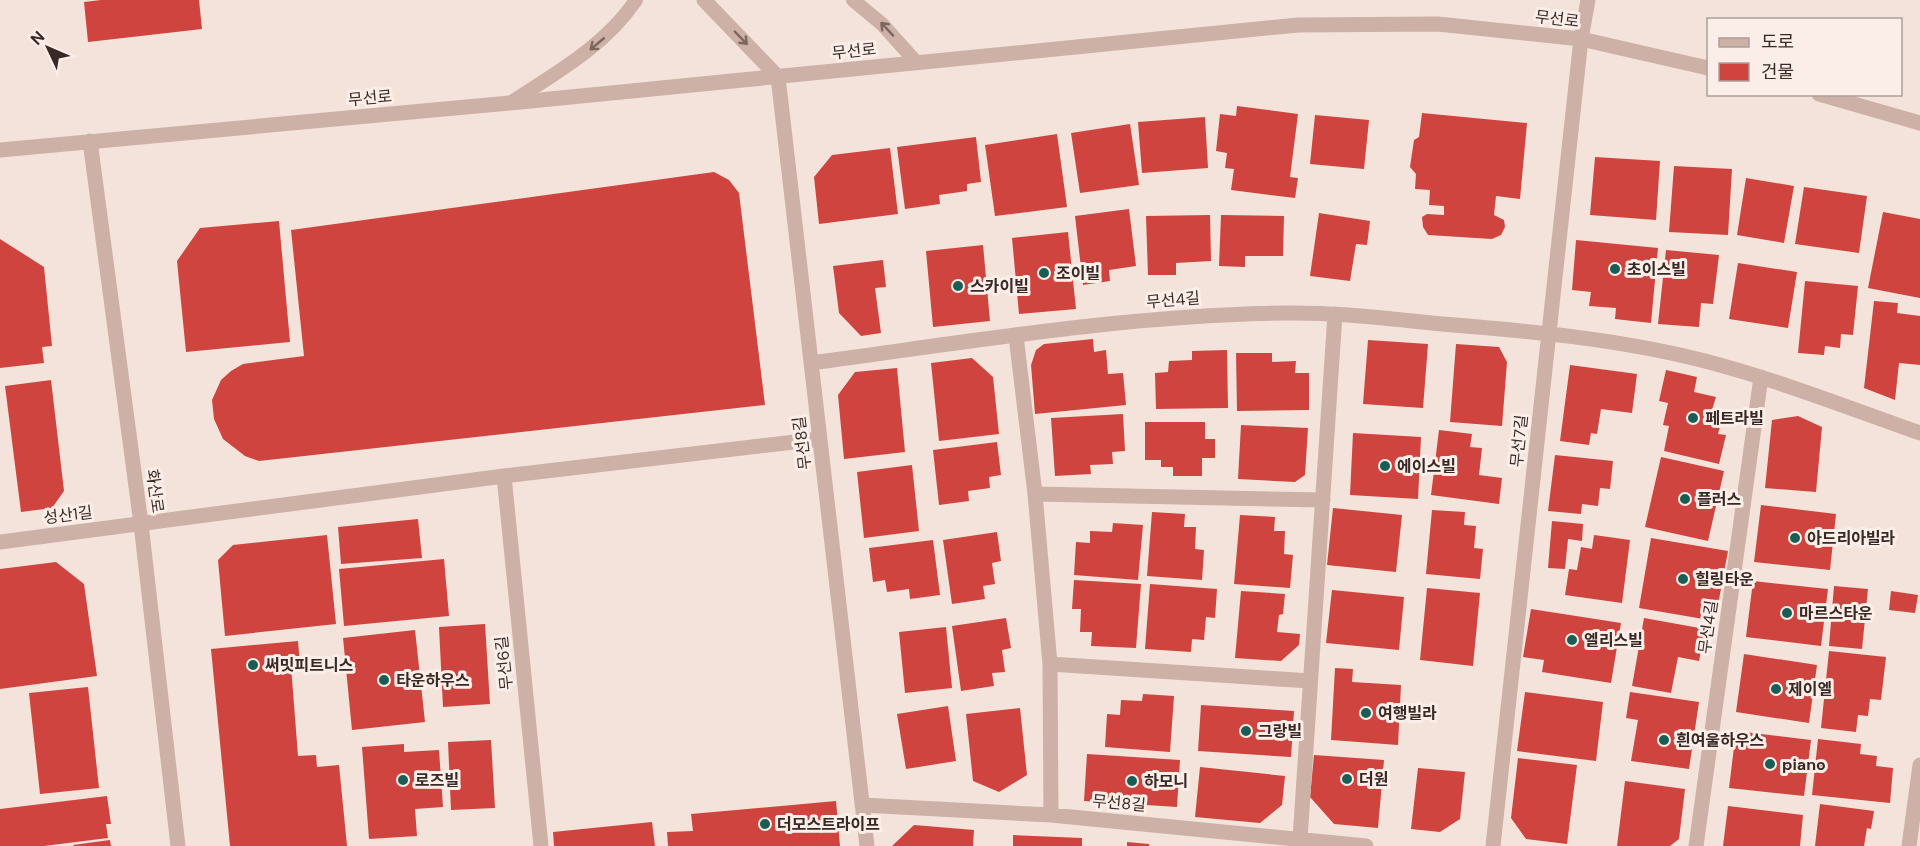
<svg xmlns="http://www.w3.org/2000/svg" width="1920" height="846" viewBox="0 0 1920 846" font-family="'DM Sans','Noto Sans KR',sans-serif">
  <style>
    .building { fill: #cf443e }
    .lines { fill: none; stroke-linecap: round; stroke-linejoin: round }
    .service { stroke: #cdb0a6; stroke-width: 14 }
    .minor { stroke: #cdb0a6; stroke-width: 15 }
    .tertiary { stroke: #cdb0a6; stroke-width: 15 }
    .oneway { stroke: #7b6660 }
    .poi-dot { fill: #1a5d54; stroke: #fbeee8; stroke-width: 2 }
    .labels { text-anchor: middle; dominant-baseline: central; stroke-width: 6; stroke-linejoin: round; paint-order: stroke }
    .street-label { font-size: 16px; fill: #382927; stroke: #fbeee8 }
    .poi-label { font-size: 16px; font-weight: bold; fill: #382927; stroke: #fbeee8; text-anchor: start }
  </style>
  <rect width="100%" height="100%" fill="#f4e3db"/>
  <!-- building -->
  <path class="building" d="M101,0H199L202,29L88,42L84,2Z
    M1237,106L1298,114L1290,177L1298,178L1295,198L1231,190L1234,169L1225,168L1227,153L1216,151L1220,114L1236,116Z
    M1422,113L1527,123L1520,199L1496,196L1494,215L1504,220L1505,227L1501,235L1492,239L1428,235L1423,227L1422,217L1427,214L1444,215V206L1429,205L1430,190L1415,189L1416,174L1410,167L1414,140L1419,137Z
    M1315,115L1369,120L1364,169L1310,164Z
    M1205,117L1208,168L1142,173L1138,122Z
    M1130,124L1139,185L1080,193L1071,133Z
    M1057,134L1067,207L995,216L985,145Z
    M976,137L981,182L967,184V191L939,195L940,204L905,209L897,147Z
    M890,148L898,214L819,224L814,177L832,155Z
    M1595,157L1660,161L1656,220L1590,215Z
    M1674,166L1732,169L1728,235L1669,232Z
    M714,172L729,180L739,193L765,405L259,461L245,456L223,439L214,419L212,400L221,380L231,371L243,364L304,356L291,230Z
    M1746,178L1794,186L1784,243L1737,235Z
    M1804,187L1867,196L1859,253L1795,244Z
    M1129,209L1136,266L1109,270L1110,281L1083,285L1075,216Z
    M1883,212L1920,219V298L1868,288Z
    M1319,213L1370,221L1367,245L1356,244L1350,281L1310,276Z
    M1210,215L1211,261L1176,263V275H1148L1146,216Z
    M1221,215L1284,216L1283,256H1245V267L1219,266Z
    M279,221L290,342L186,352L177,261L200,228Z
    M1068,232L1076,309L1019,314L1012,238Z
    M0,239L44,267L52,346L42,347L44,363L0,368Z
    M1576,240L1658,248L1651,323L1615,319L1616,308L1589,306L1591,292L1572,290Z
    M983,245L990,321L933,327L926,251Z
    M1666,250L1719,255L1713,304L1701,303L1699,327L1658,324Z
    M883,260L886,287L875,288L881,333L861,336L839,313L833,266Z
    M1738,263L1797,272L1788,328L1729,319Z
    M1805,281L1858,286L1853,335L1841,334L1840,348L1825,346L1824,355L1798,353Z
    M1874,301L1898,303L1897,313L1920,316V365L1899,363L1895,400L1864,388Z
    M1093,339L1094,352L1106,350L1108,374L1123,373L1126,405L1035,414L1031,365L1036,350L1044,344Z
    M1368,340L1428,344L1423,408L1363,404Z
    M1456,344L1499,347L1507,362L1502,426L1450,422Z
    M1227,350L1228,408L1156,409L1155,373L1168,372L1169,361L1192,360V351Z
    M1236,353H1272V362L1296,361L1295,373H1309V410L1237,411Z
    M972,358L993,377L999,434L939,441L931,363Z
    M1570,365L1637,374L1632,413L1601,409L1597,434L1591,433L1589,445L1560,441Z
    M897,368L905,452L844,459L838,395L855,372Z
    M1666,370L1697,377L1694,392L1716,397L1712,410L1724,412L1718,434L1726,435L1719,464L1664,451L1669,426L1663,425L1668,403L1659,401Z
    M51,380L64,491L52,508L21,512L5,386Z
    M1123,414L1125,451L1112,452L1113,464L1090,465L1091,474L1055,476L1051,418Z
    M1798,416L1822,427L1816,492L1765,488L1772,420Z
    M1145,422H1205V439H1215V458H1202V476H1173V467H1161V460H1145Z
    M1241,425L1308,428L1305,475L1295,482L1238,479Z
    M1439,430L1472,434L1470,447L1482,448L1479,475L1502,478L1499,504L1431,495Z
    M1353,433L1421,437L1418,499L1350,495Z
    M997,442L1001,475L989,477L990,488L968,491L969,501L939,505L933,450Z
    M1555,455L1613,461L1610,489L1600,488L1598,506L1582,504L1581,514L1548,511Z
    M1661,457L1724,471L1708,541L1645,527Z
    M912,465L919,531L864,538L857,472Z
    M1761,505L1836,514L1830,570L1754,562Z
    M1333,508L1402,515L1396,572L1327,565Z
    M1432,510L1465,512L1464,525L1476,526L1474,548L1483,549L1480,579L1426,574Z
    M1152,512L1185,514L1184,527H1196L1195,549L1204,550L1202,580L1147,576Z
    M1240,515L1275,517L1274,531H1285L1284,554L1293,555L1290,588L1234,584Z
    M418,519L422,558L341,564L338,527Z
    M1552,521L1583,524L1582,541L1568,539L1565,569L1548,568Z
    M1113,523L1143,525L1138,580L1074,575L1076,542L1090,543V531L1112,532Z
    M997,532L1001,561L992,563L995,584L983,586L985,599L952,604L943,540Z
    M327,535L336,624L225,636L218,560L233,545Z
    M1594,535L1630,540L1622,603L1565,595L1569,569L1577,570L1581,547L1592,549Z
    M1651,538L1728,551L1715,621L1639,608Z
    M933,540L940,595L910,599L909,589L887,592L885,580L873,582L869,548Z
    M444,559L449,616L344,626L339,569Z
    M56,562L84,584L97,676L0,689V569Z
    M1074,580L1141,584L1136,648L1091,646L1092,632H1080L1081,609H1072Z
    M1753,581L1828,589L1821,646L1746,637Z
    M1150,584L1217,589L1215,618L1206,617L1204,640L1192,639L1191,652L1145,649Z
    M1834,586L1868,589L1862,649L1829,646Z
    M1427,588L1480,593L1473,666L1420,660Z
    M1332,590L1404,597L1399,650L1326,643Z
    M1241,591L1285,594L1283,614L1279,615L1277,632L1300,634L1299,645L1281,661L1235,658Z
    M1891,591L1918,595L1915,613L1889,610Z
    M1531,609L1621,623L1611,683L1542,672L1544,660L1523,657Z
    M1006,618L1011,648L1002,650L1005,672L992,673L994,686L961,691L952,626Z
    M1644,618L1705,629L1699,661L1678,657L1671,693L1632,686Z
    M485,624L490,704L443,707L439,627Z
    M946,627L952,688L905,693L899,632Z
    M415,630L425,722L352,730L343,638Z
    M298,641L300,665L291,666L298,756L316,755L317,767L339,765L347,846H230L211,649Z
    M1829,651L1886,657L1881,700L1870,699L1868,716L1858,715L1856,732L1821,728Z
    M1744,654L1817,665L1809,723L1736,712Z
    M1335,668L1353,669L1352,682L1401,685L1398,745L1331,740Z
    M88,687L99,788L40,794L29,693Z
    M1525,692L1603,702L1596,761L1517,751Z
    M1630,692L1699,702L1689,769L1631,761L1638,720L1626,718Z
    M1143,694L1174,696L1170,752L1105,747L1107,714L1120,715L1121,700L1142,701Z
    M1201,705L1294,711L1291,757L1198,751Z
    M948,706L956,761L906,769L897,714Z
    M1020,708L1027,775L999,792L973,781L966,714Z
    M1736,731L1811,740L1804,796L1729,788Z
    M1818,739L1861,744L1860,754L1877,756L1876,766L1893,768L1890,803L1812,795Z
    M491,740L495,808L451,810L448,742Z
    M404,744V752L439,750L443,807L415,809L417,836L369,839L362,747Z
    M1087,754L1180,760L1177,807L1084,801Z
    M1314,755L1384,760L1378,828L1334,824L1310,797Z
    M1518,758L1577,765L1567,844L1526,839L1511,818Z
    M1200,767L1285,776L1282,805L1260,823L1195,817Z
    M1418,768L1465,772L1460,819L1440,832L1411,829Z
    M1625,781L1685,789L1679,839L1670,846H1617Z
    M107,796L111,824H106L108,838L44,846H0V809Z
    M836,801L840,846H668L667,832L693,831L691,814Z
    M1820,804L1874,811L1871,829L1867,828L1864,846H1815Z
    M1728,806L1803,815L1800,846H1723Z
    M652,822L655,846H554L553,832Z
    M914,825L974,830L973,846H892Z
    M1013,835L1082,838V846H1013Z
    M110,840L111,846H74L73,845Z
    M1127,842L1149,844V846H1127Z"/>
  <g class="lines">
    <!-- service -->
    <path class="service" d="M853,0L882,24L917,63
      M510,103C556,73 605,46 636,0"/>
    <!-- minor -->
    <path class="minor" d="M704,0L778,77L867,846
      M1016,336L1035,494L1050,664L1051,815
      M811,363C968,342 1126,315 1284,313C1337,312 1390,319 1442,324C1530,331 1619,339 1705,361C1778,380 1849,408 1920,433
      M504,476L541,846
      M1035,494L1323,500
      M0,542L504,476L820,439
      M1050,664L1310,681
      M862,805L1051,815L1366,846
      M1300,839L1335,314
      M1493,846L1581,39
      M1696,846L1761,377
      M1909,846L1920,765"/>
    <!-- tertiary -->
    <path class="tertiary" d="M1581,39L1588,0
      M1819,94L1920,123
      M90,141L141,524L178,846
      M0,150L510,103L1298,25L1438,24L1581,39L1708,68"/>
  </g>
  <!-- one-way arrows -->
  <defs><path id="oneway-shaft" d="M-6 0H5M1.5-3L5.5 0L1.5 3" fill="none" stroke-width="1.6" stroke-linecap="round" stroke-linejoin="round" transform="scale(1.5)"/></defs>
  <g class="oneway">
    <use href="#oneway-shaft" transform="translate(887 29) rotate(-133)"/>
    <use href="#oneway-shaft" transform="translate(741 38) rotate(46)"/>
    <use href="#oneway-shaft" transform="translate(597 44) rotate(140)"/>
  </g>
  <!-- markers -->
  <g class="poi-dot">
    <circle cx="1615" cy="269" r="6"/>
    <circle cx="1044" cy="273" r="6"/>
    <circle cx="958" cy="286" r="6"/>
    <circle cx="1693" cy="418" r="6"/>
    <circle cx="1385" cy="466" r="6"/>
    <circle cx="1685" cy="499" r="6"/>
    <circle cx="1795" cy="538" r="6"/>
    <circle cx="1683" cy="579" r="6"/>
    <circle cx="1787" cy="613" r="6"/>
    <circle cx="1572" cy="640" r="6"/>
    <circle cx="253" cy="665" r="6"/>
    <circle cx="384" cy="680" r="6"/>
    <circle cx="1776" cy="689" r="6"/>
    <circle cx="1366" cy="713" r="6"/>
    <circle cx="1246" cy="731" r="6"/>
    <circle cx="1664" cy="740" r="6"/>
    <circle cx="1770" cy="764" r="6"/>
    <circle cx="1347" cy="779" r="6"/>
    <circle cx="403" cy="780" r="6"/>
    <circle cx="1132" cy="781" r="6"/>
    <circle cx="765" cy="824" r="6"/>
  </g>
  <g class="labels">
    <!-- street labels -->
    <g class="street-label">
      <text transform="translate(1557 19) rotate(7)">무선로</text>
      <text transform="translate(854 51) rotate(-6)">무선로</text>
      <text transform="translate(370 98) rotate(-5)">무선로</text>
      <text transform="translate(1173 300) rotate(-5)">무선4길</text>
      <text transform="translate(1519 441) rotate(-84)">무선7길</text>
      <text transform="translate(802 443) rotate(-97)">무선8길</text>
      <text transform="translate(155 491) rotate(82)">화산로</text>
      <text transform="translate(68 515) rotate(-7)">성산1길</text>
      <text transform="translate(1708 627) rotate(-82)">무선4길</text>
      <text transform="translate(504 663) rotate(-96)">무선6길</text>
      <text transform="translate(1119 803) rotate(5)">무선8길</text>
    </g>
    <!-- poi labels -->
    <g class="poi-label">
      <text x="1627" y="269">초이스빌</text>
      <text x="1056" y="273">조이빌</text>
      <text x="970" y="286">스카이빌</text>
      <text x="1705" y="418">페트라빌</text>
      <text x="1397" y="466">에이스빌</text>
      <text x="1697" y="499">플러스</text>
      <text x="1807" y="538">아드리아빌라</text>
      <text x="1695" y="579">힐링타운</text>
      <text x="1799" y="613">마르스타운</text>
      <text x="1584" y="640">엘리스빌</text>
      <text x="265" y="665">써밋피트니스</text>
      <text x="396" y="680">타운하우스</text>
      <text x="1788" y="689">제이엘</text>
      <text x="1378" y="713">여행빌라</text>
      <text x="1258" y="731">그랑빌</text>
      <text x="1676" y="740">흰여울하우스</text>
      <text x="1782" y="764">piano</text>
      <text x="1359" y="779">더원</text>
      <text x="415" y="780">로즈빌</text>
      <text x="1144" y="781">하모니</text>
      <text x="777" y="824">더모스트라이프</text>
    </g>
  </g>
  <!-- legend -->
  <rect x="1707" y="18" width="195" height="78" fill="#fbeee8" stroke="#ad9f9b" stroke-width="1.5"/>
  <rect x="1719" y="38" width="30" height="9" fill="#cdb0a6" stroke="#ad9f9b" stroke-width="1.5"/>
  <text x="1761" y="48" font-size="18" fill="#382927">도로</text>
  <rect x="1719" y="63" width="30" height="18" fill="#cf443e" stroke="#ad9f9b" stroke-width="1.5"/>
  <text x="1761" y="78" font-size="18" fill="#382927">건물</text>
  <!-- north arrow -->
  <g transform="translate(48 48) rotate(314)" stroke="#fbeee8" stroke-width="4.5" paint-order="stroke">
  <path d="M0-4.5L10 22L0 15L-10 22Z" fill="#382927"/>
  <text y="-9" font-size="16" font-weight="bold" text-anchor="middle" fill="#382927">N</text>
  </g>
</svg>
